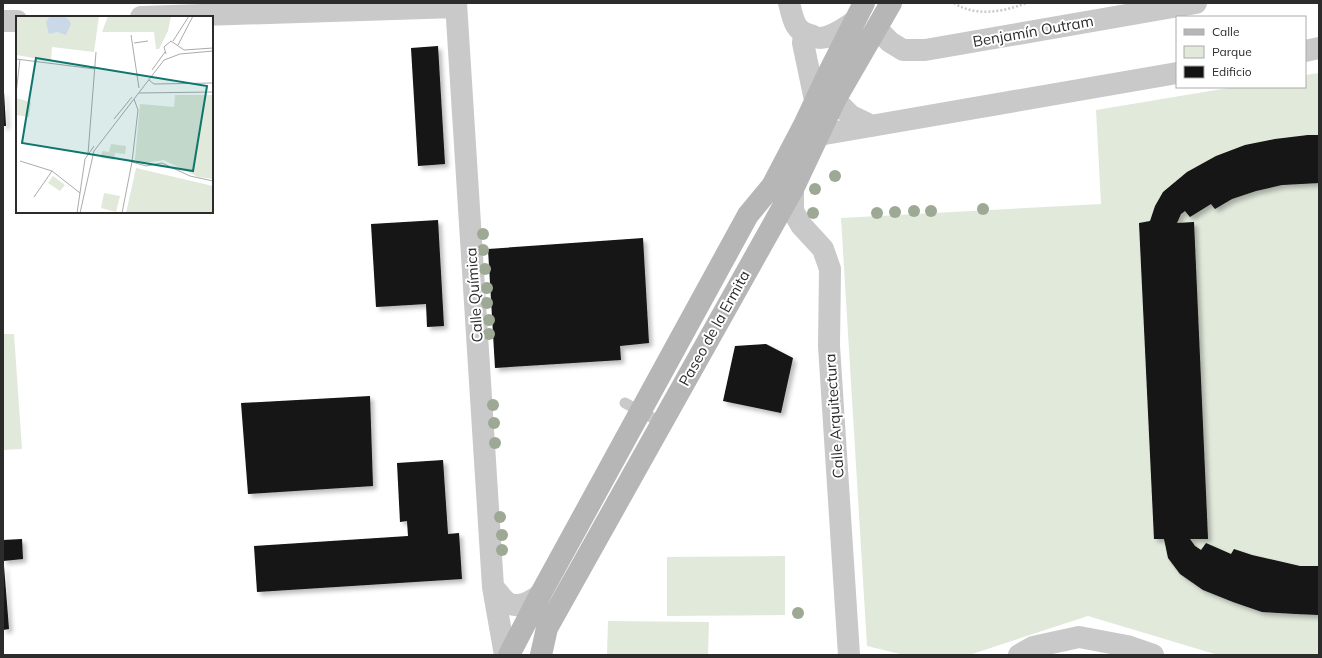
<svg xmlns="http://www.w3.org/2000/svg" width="1322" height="658" viewBox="0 0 1322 658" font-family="Mulish,sans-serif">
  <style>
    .park { fill: #e1e9db }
    .building { fill: #131313; filter: url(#shadow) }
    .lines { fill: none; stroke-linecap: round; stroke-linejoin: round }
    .path { stroke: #c9c9c9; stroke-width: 2.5; stroke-dasharray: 2 2; stroke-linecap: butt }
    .lane { stroke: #c9c9c9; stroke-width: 11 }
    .street { stroke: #c9c9c9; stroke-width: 22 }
    .secondary { stroke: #b6b6b6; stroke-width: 22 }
    .tree { fill: #9da995 }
    .labels { text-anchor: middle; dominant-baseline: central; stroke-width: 4; stroke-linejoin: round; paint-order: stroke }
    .street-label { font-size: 15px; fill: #2c2c2c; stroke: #fff }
    .inset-road { fill: none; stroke: #ababab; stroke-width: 1 }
    .view { fill: #0f766e; fill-opacity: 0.15; stroke: #0f766e; stroke-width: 2 }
    .inset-edge { fill: none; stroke: #2c2c2c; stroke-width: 2 }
  </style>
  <defs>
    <filter id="shadow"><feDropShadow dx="3.5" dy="3.5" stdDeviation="2" flood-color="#0004"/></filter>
  </defs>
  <rect width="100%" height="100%" fill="#fff"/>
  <!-- park -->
  <path class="park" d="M1319,73V655H1218L1088,616L969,655H904L867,646L841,218L1101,204L1096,110L1234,87H1305V75Z
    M3,334H14L22,449L3,450Z
    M785,556V615L667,616V557Z
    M608,621L709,622L708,655H607Z"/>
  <!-- building -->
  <path class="building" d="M438,46L445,164L418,166L411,48Z
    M3,92H4L6,126H3Z
    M1308,135H1319V183L1282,185L1256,191L1232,199L1215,209L1211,204L1190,217L1185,211L1181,214L1177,223L1194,222L1208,539H1190L1195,546L1201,550L1206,543L1231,554L1234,549L1252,555L1300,566H1319V615L1296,614L1262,612L1233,602L1203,590L1180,574L1168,558L1164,539H1154L1139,223L1150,221L1155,206L1163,192L1187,172L1216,156L1245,145L1275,139Z
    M438,220L444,326L427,327L426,304L376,307L371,224Z
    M643,238L649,343L620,346L621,360L495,368L488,249Z
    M766,344L793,358L781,413L723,401L735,346Z
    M370,396L373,486L248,494L241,403Z
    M443,460L448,534L459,533L462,579L257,592L254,546L408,536L407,521L400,522L397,463Z
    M22,539L23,559L3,561V540Z
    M3,566H4L9,629L3,630Z"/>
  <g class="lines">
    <!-- path -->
    <path class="path" d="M954,3C975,17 1004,12 1026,3"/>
    <!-- lane -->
    <path class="lane" d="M625,403L662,423"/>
    <!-- street -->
    <path class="street" d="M456,3L493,587L505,655
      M789,3C793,18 794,31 810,35C814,36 816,38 820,38C832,38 844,28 854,22
      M141,17L456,7
      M3,21H17
      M877,29L890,42L903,50H925L1196,3
      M804,34L803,43L815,100
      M1305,51L1319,48
      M831,84L835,100L851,116L872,126
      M819,135L1177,73
      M793,189V211L801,225L823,249L830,269L829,346L849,655
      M493,587C497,591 503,600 508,603C520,609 531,601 540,595
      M1019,655L1033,647L1079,637L1127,646L1153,655"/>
    <!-- secondary -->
    <path class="secondary" d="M509,655L540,595L748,215L772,186L805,123L830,70L864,3
      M541,655L547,628L793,189L835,100L891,3"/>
  </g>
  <!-- trees -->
  <g class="tree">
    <circle cx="835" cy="176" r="6"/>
    <circle cx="815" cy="189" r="6"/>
    <circle cx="983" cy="209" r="6"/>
    <circle cx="914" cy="211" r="6"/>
    <circle cx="931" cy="211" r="6"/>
    <circle cx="895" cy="212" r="6"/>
    <circle cx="813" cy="213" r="6"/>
    <circle cx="877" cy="213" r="6"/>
    <circle cx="483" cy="234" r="6"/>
    <circle cx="483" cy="250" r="6"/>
    <circle cx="485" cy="269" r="6"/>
    <circle cx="487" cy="288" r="6"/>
    <circle cx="487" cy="303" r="6"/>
    <circle cx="489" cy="320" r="6"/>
    <circle cx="489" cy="334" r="6"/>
    <circle cx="493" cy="405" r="6"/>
    <circle cx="494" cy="423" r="6"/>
    <circle cx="495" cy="443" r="6"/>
    <circle cx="500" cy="517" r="6"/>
    <circle cx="502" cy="535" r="6"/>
    <circle cx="502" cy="550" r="6"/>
    <circle cx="798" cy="613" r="6"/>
  </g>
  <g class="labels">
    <!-- street labels -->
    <g class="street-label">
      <text transform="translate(1033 31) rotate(-10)">Benjamín Outram</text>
      <text transform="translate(474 295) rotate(-94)">Calle Química</text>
      <text transform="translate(714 328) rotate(-61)">Paseo de la Ermita</text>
      <text transform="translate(834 416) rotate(-94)">Calle Arquitectura</text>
    </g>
  </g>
  <!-- overview -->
  <g transform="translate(16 16)">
    <rect width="197" height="197" fill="#fff"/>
    <path d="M92,0H155L152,15L143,33H140L138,16H86Z" fill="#e1e9db"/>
    <path d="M0,0H83L78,36L36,31L35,45L0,39ZM159,79H197V163L182,161L148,144L128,147L119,144L124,88L158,91ZM0,82L15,86L13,101L0,99ZM95,128L110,130L109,138L93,136ZM86,135L99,137L98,144L85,142ZM120,152L197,170V197H110ZM37,160L49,169L44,175L32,167ZM88,177L104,180L100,196L85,192Z" fill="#e1e9db"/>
    <path d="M60,0H69L70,3L69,20L65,25L58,20L62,11Z" fill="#e1e9db"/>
    <path d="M34,0H48L53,4L55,8L50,19L41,16L33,18L30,6Z" fill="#c9d9e7"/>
    <path class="inset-road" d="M115,19L123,72M157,25L173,0M118,27L132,25M162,29L177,0M150,38L148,31L155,25L168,34L197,32M0,43L79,53M136,54L149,36M133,64L138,68L197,67M123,77L197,76M0,78L4,43M98,103L116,81M72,138L80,36M4,145L36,155L64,177M116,146L130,150L146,147L174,160L197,165M18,181L36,155M61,197L69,143L78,130M64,197L78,135L148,44L164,38L197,35M106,197L116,146L122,94L118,83"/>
    <path class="view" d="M20,42L191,70L177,155L6,127Z"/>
    <rect width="197" height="197" class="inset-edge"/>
  </g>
  <!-- border -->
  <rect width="1322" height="658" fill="none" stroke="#2c2c2c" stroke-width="8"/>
  <!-- legend -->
  <rect x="1176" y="16" width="130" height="72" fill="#ffffff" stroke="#ababab"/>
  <rect x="1184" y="29" width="20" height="6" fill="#b6b6b6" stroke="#ababab"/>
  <text x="1212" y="36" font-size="12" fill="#2c2c2c">Calle</text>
  <rect x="1184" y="46" width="20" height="12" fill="#e1e9db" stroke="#ababab"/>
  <text x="1212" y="56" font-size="12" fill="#2c2c2c">Parque</text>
  <rect x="1184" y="66" width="20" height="12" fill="#131313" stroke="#ababab"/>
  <text x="1212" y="76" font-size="12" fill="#2c2c2c">Edificio</text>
</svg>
